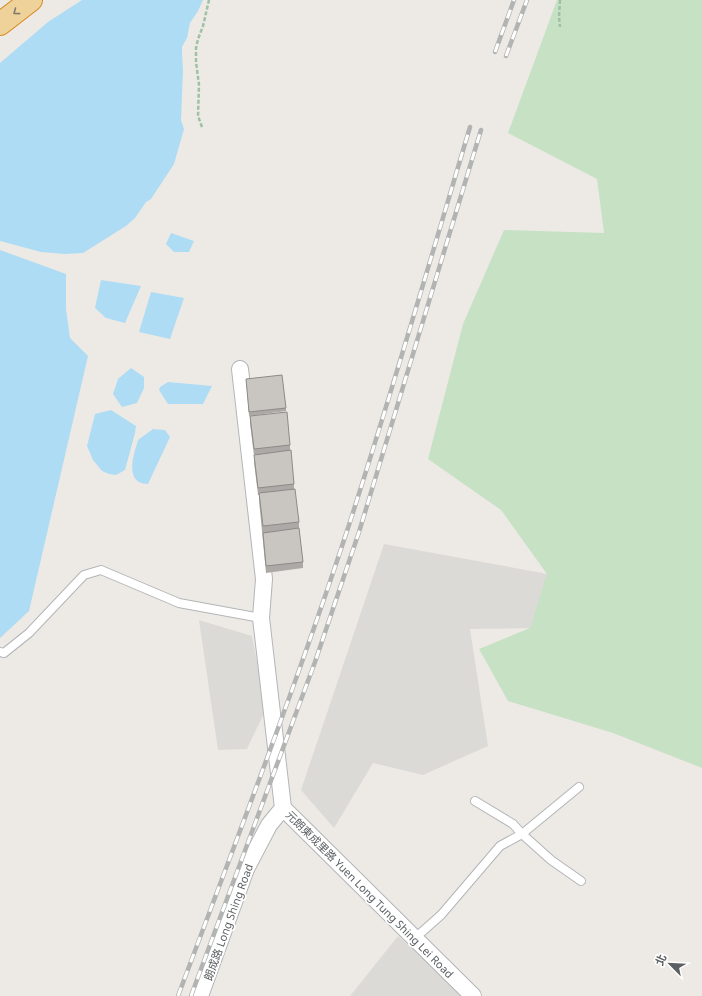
<svg xmlns="http://www.w3.org/2000/svg" width="702" height="996" viewBox="0 0 702 996" font-family="'Noto Sans','Noto Sans TC',sans-serif">
  <style>
    .industrial { fill: #dcdad7 }
    .green { fill: #c7e1c5 }
    .water { fill: #aedcf4 }
    .lines { fill: none; stroke-linecap: round; stroke-linejoin: round }
    .service-casing { stroke: #b2b5b8; stroke-width: 10 }
    .minor-casing { stroke: #b2b5b8; stroke-width: 18 }
    .motorway-casing { stroke: #d58a1d; stroke-width: 24 }
    .path { stroke: #9ec1a5; stroke-width: 2.5; stroke-dasharray: 4 2; stroke-linecap: butt }
    .service { stroke: #fff; stroke-width: 8 }
    .minor { stroke: #fff; stroke-width: 16 }
    .motorway { stroke: #efd19a; stroke-width: 22 }
    .rail-casing { stroke: #b2b3b3; stroke-width: 4.5 }
    .rail { stroke: #fff; stroke-width: 3; stroke-dasharray: 9; stroke-linecap: butt }
    .wall { fill: #ada9a6 }
    .building { fill: #c9c5c1; stroke: #8d8a87 }
    .oneway { stroke: #827c71 }
    .labels { text-anchor: middle; dominant-baseline: central; stroke-width: 3.5; stroke-linejoin: round; paint-order: stroke }
    .street-label { font-size: 11px; fill: #5d6063; stroke: #fff }
  </style>
  <rect width="100%" height="100%" fill="#edeae5"/>
  <!-- industrial -->
  <path class="industrial" d="M384,544L559,576L544,628L470,629L488,746L423,775L373,763L334,828L301,790Z
    M199,620L252,636L266,709L247,749L218,750Z
    M398,936L465,996H350Z"/>
  <!-- green -->
  <path class="green" d="M557,0H702V768L613,733L508,701L479,649L530,628L547,574L501,510L428,459L463,324L504,230L604,233L597,179L508,133Z"/>
  <!-- water -->
  <path class="water" d="M82,0H203L198,11L190,23L187,38L182,47V54L183,70L181,120L184,129L174,164L151,199L146,202L135,218L126,226L83,253L65,254L41,252L0,241V63L48,22Z
    M171,233L194,241L189,252H174L166,244Z
    M0,250L66,274V309L70,338L88,356L29,611L0,638Z
    M101,280L141,286L125,323L106,318L95,308Z
    M151,292L184,298L170,339L139,332Z
    M131,368L144,377V388L137,403L122,407L113,394L118,379Z
    M168,382L212,386L203,404H168L159,390L160,387Z
    M111,410L136,426L135,433L125,470L116,475L109,474L102,471L93,460L87,446L95,414Z
    M153,429L165,430L170,437L148,484C145,484 141,483 139,482C126,474 135,451 138,440Z"/>
  <g class="lines">
    <!-- service casing -->
    <g class="service-casing">
      <path id="service" d="M0,652L4,653L29,633L84,575L101,570L179,603L261,618
        M475,801L513,824L522,834L551,860L581,881
        M415,938L441,915L500,846L522,834L579,787"/>
    </g>
    <!-- minor casing -->
    <g class="minor-casing">
      <path id="minor" d="M240,369L264,579L261,618L283,808L473,996
        M200,996L246,869L269,825L283,808"/>
    </g>
    <!-- motorway casing -->
    <g class="motorway-casing">
      <path id="motorway" d="M0,24L31,0"/>
    </g>
    <!-- path -->
    <path class="path" d="M560,0L559,17L560,27
      M202,127L198,116L199,85L196,62V48L198,39L203,26L209,0"/>
    <!-- service -->
    <use href="#service" class="service"/>
    <!-- minor -->
    <use href="#minor" class="minor"/>
    <!-- motorway -->
    <use href="#motorway" class="motorway"/>
    <!-- rail casing -->
    <g class="rail-casing">
      <path id="rail" d="M495,52L514,0
        M506,56L527,0
        M178,996C236,841 296,686 348,528C391,395 430,261 470,127
        M191,996L315,662L359,532L481,130"/>
    </g>
    <!-- rail -->
    <use href="#rail" class="rail"/>
  </g>
  <!-- wall -->
  <path class="wall" d="M246,379L286,408V411L249,416Z
    M250,416L290,445V451L294,484V489L299,522V529L303,562V568L266,573L259,500V495H258L254,462V456L250,423Z"/>
  <!-- building -->
  <path class="building" d="M282,375L286,408L249,412L246,379Z
    M287,412L290,445L254,449L250,416Z
    M291,450L294,484L258,488L254,455Z
    M295,489L299,522L263,526L259,493Z
    M299,528L303,562L266,566L263,533Z"/>
  <!-- one-way arrows -->
  <defs><path id="oneway-chevron" d="M-2-3.5L2.5 0L-2 3.5" fill="none" stroke-width="1.6" stroke-linecap="round" stroke-linejoin="round"/></defs>
  <use class="oneway" href="#oneway-chevron" transform="translate(16 12) rotate(143)"/>
  <g class="labels">
    <!-- street labels -->
    <g class="street-label">
      <text transform="translate(370 894) rotate(45)">元朗東成里路 Yuen Long Tung Shing Lei Road</text>
      <text transform="translate(228 922) rotate(-70)">朗成路 Long Shing Road</text>
    </g>
  </g>
  <!-- north arrow -->
  <g transform="translate(670 964) rotate(294)" stroke="#ffffff" stroke-width="3" paint-order="stroke">
  <path d="M0-3L7 15L0 10L-7 15Z" fill="#5d6063"/>
  <text y="-6" font-size="11" font-weight="bold" text-anchor="middle" fill="#5d6063">北</text>
  </g>
</svg>
